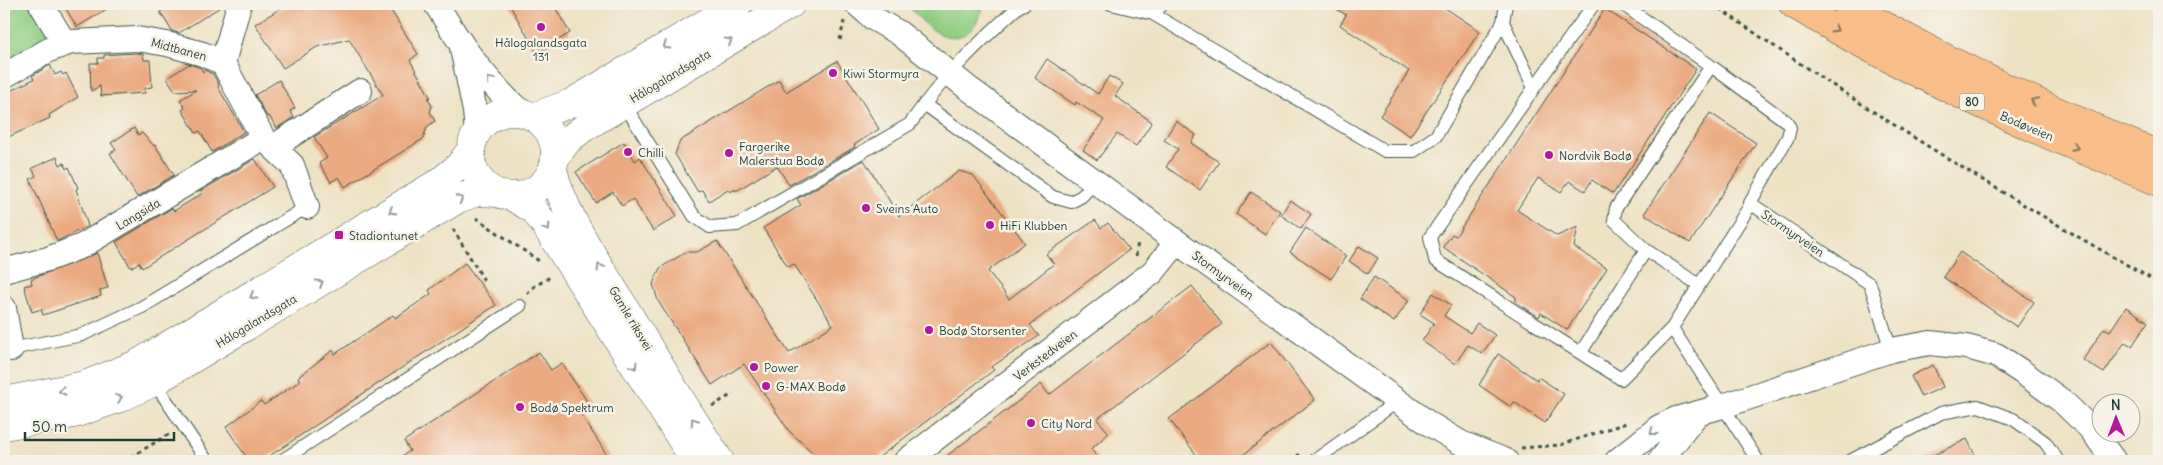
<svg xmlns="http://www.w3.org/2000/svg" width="2163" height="465" viewBox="0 0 2163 465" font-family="Delius,sans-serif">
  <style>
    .green { fill: #8ecc82; stroke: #56845b }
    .building { fill: #ebaa81 }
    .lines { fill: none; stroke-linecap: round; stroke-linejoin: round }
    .service-casing { stroke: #3e564a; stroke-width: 14 }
    .minor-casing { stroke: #3e564a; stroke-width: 26 }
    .tertiary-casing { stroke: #3e564a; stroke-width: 29 }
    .trunk-casing { stroke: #3e564a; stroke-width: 29 }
    .path { stroke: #3e564a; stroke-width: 3; stroke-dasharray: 4 4; stroke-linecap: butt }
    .service { stroke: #fff; stroke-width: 12 }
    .minor { stroke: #fff; stroke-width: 24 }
    .tertiary { stroke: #fff; stroke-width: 28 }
    .trunk { stroke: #f8bd89; stroke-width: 28 }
    .oneway { stroke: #81775a }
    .oneway2 { stroke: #8f9e9a }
    .poi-dot { fill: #b5179e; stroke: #f7f3e8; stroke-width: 2 }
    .labels { text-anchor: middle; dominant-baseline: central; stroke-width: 5; stroke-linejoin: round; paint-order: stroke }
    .shield { fill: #f7f3e8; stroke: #60746a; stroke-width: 1 }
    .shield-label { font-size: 11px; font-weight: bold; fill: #1f3d34 }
    .poi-label { font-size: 12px; fill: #1f3d34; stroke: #f7f3e8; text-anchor: start }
    .street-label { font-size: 12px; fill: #1f3d34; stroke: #f7f3e8 }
  </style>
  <rect width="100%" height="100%" fill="#f7f3e8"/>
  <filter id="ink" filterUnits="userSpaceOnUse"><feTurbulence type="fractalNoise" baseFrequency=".02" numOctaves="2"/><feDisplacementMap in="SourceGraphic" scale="10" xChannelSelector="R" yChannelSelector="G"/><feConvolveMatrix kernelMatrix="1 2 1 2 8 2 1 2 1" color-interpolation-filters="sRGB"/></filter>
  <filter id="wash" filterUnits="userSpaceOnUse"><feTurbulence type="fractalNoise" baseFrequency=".0096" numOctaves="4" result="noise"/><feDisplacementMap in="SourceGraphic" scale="20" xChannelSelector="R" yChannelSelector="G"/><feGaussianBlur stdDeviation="1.12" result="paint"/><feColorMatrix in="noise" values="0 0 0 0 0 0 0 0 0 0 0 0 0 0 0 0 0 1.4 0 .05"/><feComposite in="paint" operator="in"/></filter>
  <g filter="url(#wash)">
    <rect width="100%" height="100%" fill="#eee2c5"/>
    <!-- green -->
    <path class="green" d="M4,4H41L65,44L4,76Z
      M907,4H985C982,10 979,19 975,25C952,54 923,24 907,4Z"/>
    <g id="blocks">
      <!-- building -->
      <path class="building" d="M63,4H115L77,27Z
        M172,4H225L179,33L172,31L160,12Z
        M288,4H387L418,54L410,60L430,97L428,99L432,106L430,112L435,121L427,127L423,139L345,187L339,177L331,182L319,163L327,158L314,137L383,95L349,39L317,47L283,68L255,24Z
        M509,4H553L570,33L537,53Z
        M1329,4H1439L1480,31L1410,136L1380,116L1409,71L1340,25L1346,15Z
        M1605,9L1696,69L1613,194L1592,180L1585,191L1569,181L1561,192L1538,178L1517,210L1557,236L1578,227L1574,247L1607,268L1567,330L1541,313L1539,317L1516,302V297L1443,247L1452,234L1456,236Z
        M136,53L143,54L144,60H150L152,87L145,88V93L101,96L100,86L91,91L90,63H98V58H104V55Z
        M1047,59L1098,94L1109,76L1123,84L1115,96L1152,122L1136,146L1117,134L1097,160L1083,150L1104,120L1076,102L1075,105L1035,78Z
        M837,61L879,129L854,145L855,147L789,185L777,166L736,191L735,189L730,192L728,189L709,201L702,190L698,192L675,154L680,141L779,80L786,92Z
        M189,64L201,68L203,72L205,70L213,74L219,85L218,87L244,132L212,152L200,131L196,133L182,110L185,108L180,100L196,90L175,91L167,78Z
        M50,65L55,75L61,72L63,75L66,73L78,97L49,115L50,118L4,139V94L34,79L32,76Z
        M279,80L295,108L290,111L294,117L277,128L269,116L267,117L255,95Z
        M1710,113L1756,143L1690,243L1644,214Z
        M1176,121L1196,135L1191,143L1219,162L1200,190L1166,167L1178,149L1164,140Z
        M134,128L138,135L142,133L154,146L155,145L174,175L137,197L110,153L116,150L111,143Z
        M624,142L635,161L640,157L677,216L653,231L633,199L622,206L613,192L596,203L576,172Z
        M57,157L60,165L64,163L66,169L69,167L78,188L76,189L88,226L57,241L30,179L36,176L32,168Z
        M255,159L273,187L142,268L139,262L131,268L116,242L172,208L174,211L203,193L201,191Z
        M864,160L899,216L959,171L973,175L1025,243L988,271L1009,299L1054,264L1046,254L1095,220L1101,228L1108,223L1129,250L1030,325L1039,336L991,367L994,370L874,461H822L789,431L744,364L712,385L658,301L653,284L660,268L686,252H697L717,241L789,353L833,325L794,264L788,267L763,228L801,205L797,199Z
        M1251,192L1280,211L1265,234L1236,214Z
        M1290,200L1311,214L1301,229L1281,215Z
        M1306,228L1346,256L1331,279L1290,252Z
        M1359,246L1378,258L1368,274L1349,261Z
        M1960,252L2034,302L2017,327L1943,277Z
        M97,253L108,288L100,290L101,296L43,315L41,309L32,312L24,286L32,284L31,279Z
        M465,263L496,305L262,461H249L226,427L261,401L264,405L300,381L298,377L333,350L335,354L393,315L395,318L431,294L429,290Z
        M1374,277L1409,300L1394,322L1360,299Z
        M1192,286L1222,324L1097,419L1109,433L1091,449L1100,461H940L1041,384L1049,395Z
        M1433,293L1451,305L1444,316L1470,333L1477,323L1495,335L1482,354L1468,345L1455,364L1422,341L1434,323L1420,314Z
        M2126,307L2148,322L2132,346L2125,342L2104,373L2083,360L2104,328L2110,331Z
        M1271,342L1315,400L1235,461H1201L1169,419Z
        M539,352L551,370L562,363L588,403L578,410L611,461H394L410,451L404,441Z
        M1498,354L1537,380L1538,377L1564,394L1545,423L1514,402L1511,407L1479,385Z
        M1933,365L1943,387L1921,397L1911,376Z
        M1967,439L1978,461H1921Z"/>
    </g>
  </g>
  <g filter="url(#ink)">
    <use href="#blocks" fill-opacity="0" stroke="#3e564a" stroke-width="1"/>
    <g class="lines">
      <!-- service casing -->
      <g class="service-casing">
        <path id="service" d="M1111,4L1153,14L1385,151H1414L1436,136L1503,22L1506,4
          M1622,4L1711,66
          M1153,14L1163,4
          M1503,22L1534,88L1430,237L1435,260L1621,379L1672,328
          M1534,88L1594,4
          M624,104L694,216L710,227L737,225L910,124C940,80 978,43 1018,7L1024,4
          M924,104L1053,197L1071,202L1082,196L1095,182
          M1751,204L1672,328L1758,461
          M1699,285L1646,250L1614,220L1616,208L1711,66L1787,122L1790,128L1788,137L1750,203L1870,284L1891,350
          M6,350L82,335L142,307L307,207
          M1581,352L1646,250
          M154,382L207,461
          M281,461L520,306
          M1314,461L1398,401
          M1850,461L1941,413L1978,406L2013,419L2045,442L2058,461"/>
      </g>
      <!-- minor casing -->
      <g class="minor-casing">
        <path id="minor" d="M41,4L65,44
          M436,4C460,44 486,82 522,113
          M857,4L873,18L899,33L968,88L1177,242L1428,423L1461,443L1506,461
          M462,48L475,111L477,133
          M223,63L239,4
          M4,76L49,50L71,42L137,39L167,44L203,54L223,63L263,138L292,165L307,207
          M273,147L360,91
          M4,271L48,259L82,246L263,138
          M4,308L11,349
          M906,461L1153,272L1177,242
          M1617,461L1659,427L1676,419L1723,406L1891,350L1930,343L1967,347L1996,355L2022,372L2062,401L2091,429L2114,461
          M1660,461L1696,415"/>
      </g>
      <!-- tertiary casing -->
      <g class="tertiary-casing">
        <path id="tertiary" d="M471 154a42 42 0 1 1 84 0a42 42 0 1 1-84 0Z
          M533,117L571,103L738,4
          M556,157L568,140L585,127L791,4
          M553,170C565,216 593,255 617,295C651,351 684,407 720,461
          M511,196L534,210L543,222L695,461
          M4,401L85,385L137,364L441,181L459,166L471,150
          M4,426L74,414L120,398L154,382L458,199L477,192L497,193"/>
      </g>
      <!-- trunk casing -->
      <g class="trunk-casing">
        <path id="trunk" d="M1793,4C1912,76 2031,129 2159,182
          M1846,4C1946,62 2052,111 2159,155"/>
      </g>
      <!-- path -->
      <path class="path" d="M1713,4C1857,105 2006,197 2159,283
        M840,40L844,21
        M476,218L539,261
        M453,229L485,282
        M1136,256L1138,240
        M527,294L532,288L550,277
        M712,406L733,394
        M1521,448L1560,445L1629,422
        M124,461L171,433
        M1290,461L1300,454"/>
      <!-- service -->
      <use href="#service" class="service"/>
      <!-- minor -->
      <use href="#minor" class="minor"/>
      <!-- tertiary -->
      <use href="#tertiary" class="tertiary"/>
      <!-- trunk -->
      <use href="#trunk" class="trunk"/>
    </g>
    <!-- one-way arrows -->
    <defs><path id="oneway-chevron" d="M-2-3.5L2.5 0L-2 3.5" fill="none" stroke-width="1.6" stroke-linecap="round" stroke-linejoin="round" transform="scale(1.25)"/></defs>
    <g class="oneway">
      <use href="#oneway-chevron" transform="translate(1835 29) rotate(30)"/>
      <use href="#oneway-chevron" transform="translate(2034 101) rotate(-154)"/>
      <use href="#oneway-chevron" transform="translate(2075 147) rotate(23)"/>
    </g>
    <g class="oneway2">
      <use href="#oneway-chevron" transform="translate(729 41) rotate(-31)"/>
      <use href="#oneway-chevron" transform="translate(666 46) rotate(149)"/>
      <use href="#oneway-chevron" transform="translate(490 80) rotate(-130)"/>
      <use href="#oneway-chevron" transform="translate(460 199) rotate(-25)"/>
      <use href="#oneway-chevron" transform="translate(392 211) rotate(149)"/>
      <use href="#oneway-chevron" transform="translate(547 228) rotate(58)"/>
      <use href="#oneway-chevron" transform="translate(600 267) rotate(-121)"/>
      <use href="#oneway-chevron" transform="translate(320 283) rotate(-31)"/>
      <use href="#oneway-chevron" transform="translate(253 296) rotate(149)"/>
      <use href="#oneway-chevron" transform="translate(634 366) rotate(58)"/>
      <use href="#oneway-chevron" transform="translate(62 391) rotate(168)"/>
      <use href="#oneway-chevron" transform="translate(119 398) rotate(-22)"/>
      <use href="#oneway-chevron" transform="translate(694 421) rotate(-123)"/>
      <use href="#oneway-chevron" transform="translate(1653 432) rotate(142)"/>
    </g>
  </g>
  <!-- markers -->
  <g class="poi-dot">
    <circle cx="541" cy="27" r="5"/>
    <circle cx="833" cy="73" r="5"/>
    <circle cx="628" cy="152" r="5"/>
    <circle cx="729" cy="153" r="5"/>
    <circle cx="1549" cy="155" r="5"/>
    <circle cx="866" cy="208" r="5"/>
    <circle cx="990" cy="225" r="5"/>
    <rect x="334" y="230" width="10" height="10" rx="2.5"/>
    <circle cx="929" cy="330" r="5"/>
    <circle cx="754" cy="367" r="5"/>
    <circle cx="766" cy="386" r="5"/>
    <circle cx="520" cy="407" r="5"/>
    <circle cx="1031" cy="423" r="5"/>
  </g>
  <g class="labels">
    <!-- shield labels -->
    <rect class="shield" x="1959.5" y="93.5" width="25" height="17" rx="4"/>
    <g class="shield-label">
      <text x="1972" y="102">80</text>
    </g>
    <!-- poi labels -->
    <g class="poi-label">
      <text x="541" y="42" text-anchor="middle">Hålogalandsgata<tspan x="541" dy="14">131</tspan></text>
      <text x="843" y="73">Kiwi Stormyra</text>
      <text x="739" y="146">Fargerike<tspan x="739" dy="14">Malerstua Bodø</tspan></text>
      <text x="638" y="152">Chilli</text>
      <text x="1559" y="155">Nordvik Bodø</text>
      <text x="876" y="208">Sveins Auto</text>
      <text x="1000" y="225">HiFi Klubben</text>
      <text x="349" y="235">Stadiontunet</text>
      <text x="939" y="330">Bodø Storsenter</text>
      <text x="764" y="367">Power</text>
      <text x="776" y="386">G-MAX Bodø</text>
      <text x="530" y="407">Bodø Spektrum</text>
      <text x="1041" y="423">City Nord</text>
    </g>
    <!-- street labels -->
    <g class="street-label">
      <text transform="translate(179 49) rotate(15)">Midtbanen</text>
      <text transform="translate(670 76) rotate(-31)">Hålogalandsgata</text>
      <text transform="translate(2027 126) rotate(23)">Bodøveien</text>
      <text transform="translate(138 214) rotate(-31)">Langsida</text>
      <text transform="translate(1793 233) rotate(34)">Stormyrveien</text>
      <text transform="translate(1223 275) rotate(36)">Stormyrveien</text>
      <text transform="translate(631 318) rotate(59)">Gamle riksvei</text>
      <text transform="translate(256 321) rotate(-31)">Hålogalandsgata</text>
      <text transform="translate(1045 355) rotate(-37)">Verkstedveien</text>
    </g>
  </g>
  <!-- margin -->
  <rect width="2163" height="465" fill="none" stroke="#f7f3e8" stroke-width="20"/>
  <!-- north arrow -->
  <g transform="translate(2116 418) rotate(359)"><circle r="24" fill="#f7f3e8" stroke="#a1aaa0"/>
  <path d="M0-4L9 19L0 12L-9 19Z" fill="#b5179e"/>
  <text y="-8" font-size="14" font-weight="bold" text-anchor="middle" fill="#1f3d34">N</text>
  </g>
  <!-- scale -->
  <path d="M25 432v8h149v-8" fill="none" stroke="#1f3d34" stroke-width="2.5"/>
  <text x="32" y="432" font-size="15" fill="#1f3d34" stroke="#f7f3e8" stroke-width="4" paint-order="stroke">50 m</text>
</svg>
